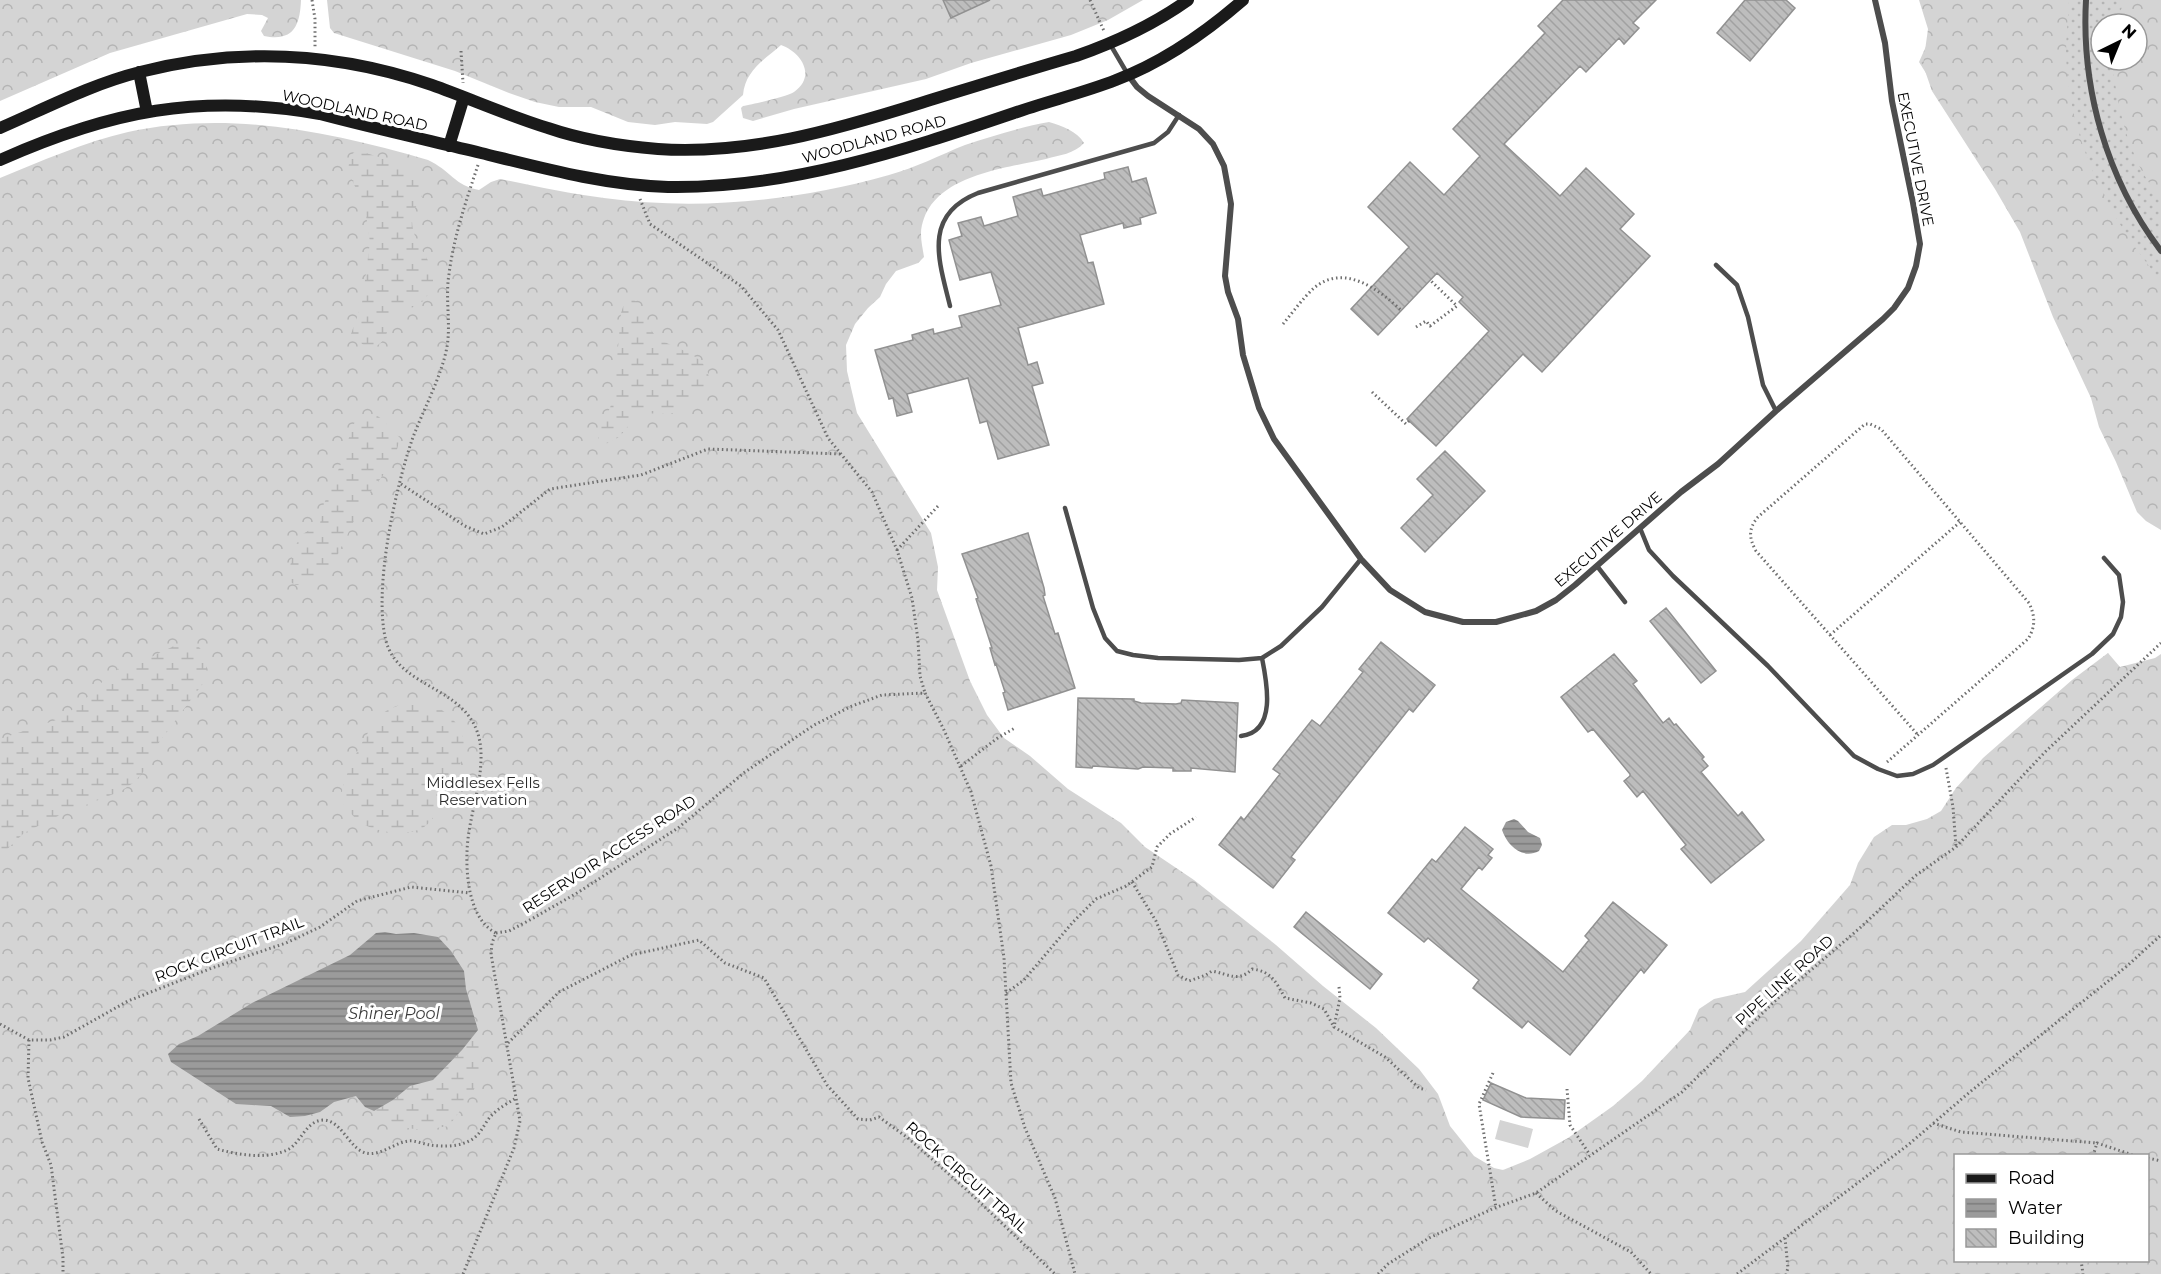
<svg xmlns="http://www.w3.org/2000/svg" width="2161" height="1274" viewBox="0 0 2161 1274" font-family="Montserrat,sans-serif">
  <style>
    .grass { fill: url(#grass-dots); fill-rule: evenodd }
    .forest { fill: url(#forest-crowns); fill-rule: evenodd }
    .wetland { fill: url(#wetland-marsh) }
    .garden { fill: #d4d4d4 }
    .water { fill: url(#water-rules) }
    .building { fill: url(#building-back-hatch); stroke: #919191; stroke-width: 1.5 }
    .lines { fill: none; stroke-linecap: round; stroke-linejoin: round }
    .path { stroke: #6f6f6f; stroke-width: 3; stroke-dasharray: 1.5 3; stroke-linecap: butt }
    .lane { stroke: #4d4d4d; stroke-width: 4.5 }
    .street { stroke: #4d4d4d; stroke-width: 6 }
    .secondary { stroke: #1a1a1a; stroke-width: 12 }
    .labels { text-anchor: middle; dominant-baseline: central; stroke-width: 6; stroke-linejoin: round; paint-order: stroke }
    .street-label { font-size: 15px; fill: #000; stroke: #fff }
    .park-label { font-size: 15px; fill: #2b2b2b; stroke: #fff }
    .water-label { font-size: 16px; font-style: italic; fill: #3c3c3c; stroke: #fff }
  </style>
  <defs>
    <pattern id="grass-dots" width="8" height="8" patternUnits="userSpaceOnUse" patternTransform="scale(1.5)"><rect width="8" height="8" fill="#d4d4d4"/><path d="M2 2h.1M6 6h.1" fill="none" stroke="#b4b4b4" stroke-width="1.8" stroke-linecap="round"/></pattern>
    <pattern id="forest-crowns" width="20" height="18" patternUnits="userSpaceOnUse" patternTransform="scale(1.5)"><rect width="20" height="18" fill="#d4d4d4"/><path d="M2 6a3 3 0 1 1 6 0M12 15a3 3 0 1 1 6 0" fill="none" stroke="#b4b4b4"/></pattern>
    <pattern id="wetland-marsh" width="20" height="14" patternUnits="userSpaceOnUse" patternTransform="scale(1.5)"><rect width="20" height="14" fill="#d4d4d4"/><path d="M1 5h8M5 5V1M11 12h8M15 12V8" fill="none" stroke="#b4b4b4"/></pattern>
    <pattern id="water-rules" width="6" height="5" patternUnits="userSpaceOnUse" patternTransform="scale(1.5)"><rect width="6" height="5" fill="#9b9b9b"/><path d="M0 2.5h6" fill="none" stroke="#7c7c7c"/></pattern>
    <pattern id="building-back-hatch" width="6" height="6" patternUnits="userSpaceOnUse" patternTransform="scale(1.5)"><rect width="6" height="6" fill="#bdbdbd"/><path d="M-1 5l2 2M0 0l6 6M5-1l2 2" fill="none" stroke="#a1a1a1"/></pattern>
  </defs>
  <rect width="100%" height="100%" fill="#fff"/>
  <!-- grass -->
  <path class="grass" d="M1937,0H2161V448L1919,62L1940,15ZM2101,24H2137V60H2101Z"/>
  <!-- forest -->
  <path class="forest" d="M0,0H301C300,25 294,42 264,36L261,31L268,18L262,15L247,14L110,53L0,101Z
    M327,0H1143L1108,20L1071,35L971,63L926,79L794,109L753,121L743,118L741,108L743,106C754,104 786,97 794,92C817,76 801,52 781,45C764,60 745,71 743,95L713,122L707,124L675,122L655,125L628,122L591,107H559L535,102L509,93L455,71L334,33L330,28Z
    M1919,0H2069C2068,18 2066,37 2066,55C2069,140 2108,217 2161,281V530L2146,521L2137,512L2116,462L2099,427L2091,398L2053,317L2020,232L1995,189L1932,91L1923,65L1928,29Z
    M2125,0H2161V201C2153,188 2143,175 2137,161C2122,128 2116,95 2112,60H2137V24H2115Z
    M1049,122C1062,126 1077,131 1084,143C1074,154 1060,155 1046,159C1002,169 925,176 921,234C921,242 923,250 924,257L918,263L896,271L886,284L880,297L868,308L855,324L846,345L847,371L857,413L931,533L938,567L937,590L970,681L987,715L1004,738L1030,756L1068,789L1121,823L1145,847L1194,880L1276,945L1323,986L1376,1028L1419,1069L1438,1094L1450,1126L1474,1156L1494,1168L1503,1170L1530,1159L1568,1138L1613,1106L1642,1081L1690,1030L1699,1009L1714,999L1745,992L1801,941L1850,885L1858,863L1874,837L1892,825H1906L1927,819L1941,811L1956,788L1983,758L2072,680L2108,653L2120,667L2155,658L2161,654V1274H0V178C42,161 84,142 128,132C231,110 330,132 428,160C450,170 455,186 479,190L491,182L500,179C535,186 569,194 604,198C699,211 797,201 889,175C915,168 940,155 965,145C992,136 1021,127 1049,122ZM1956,1156H2148V1260H1956Z"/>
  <!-- wetland -->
  <path class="wetland" d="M356,151C366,152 403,164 411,171C418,176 422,183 424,191C420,202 412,209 412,221C412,251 451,270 423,301C415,310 403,307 395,314C384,324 393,342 369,349L354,338L351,334L362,303L370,242L366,215L361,206L357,191L348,171L350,156Z
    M633,299C646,309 645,327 658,338C676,351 710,353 709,382C701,391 682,412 669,414C661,414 649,412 641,416C621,426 627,440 600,445L597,433L610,408L614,394L621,313L625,301Z
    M363,414H375L383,420L400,438L394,461L364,500L337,556L324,576L315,582L305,585H296L288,581C289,569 294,542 303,534C308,530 315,529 320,524L323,506L345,454L351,429L355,422Z
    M191,641C206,648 209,667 204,682L152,752L147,768L133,783L121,791L58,816L24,833L0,856V739L59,719L83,702L106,678L125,664L149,658L176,645Z
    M406,704C415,704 424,703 433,706C451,712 467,732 464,751C462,765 452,780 445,793C439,804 435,820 424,827C408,838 368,832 355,818C351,813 343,807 342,800C338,783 368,728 381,715C389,708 396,706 406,704Z
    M478,1030L482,1052L478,1080L472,1094L449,1126C414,1132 403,1131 374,1111L393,1100L410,1086L433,1080L462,1050Z"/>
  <!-- garden -->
  <path class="garden" d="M1500,1120L1533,1129L1528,1148L1495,1139Z"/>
  <!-- water -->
  <path class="water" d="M1514,819L1518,821L1528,832L1540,838L1542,845L1539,851C1522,860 1507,845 1502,830L1506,822Z
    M385,932L396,934L414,933L438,937L451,951L464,971L466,989L478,1030L462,1050L433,1080L410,1086L393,1100L374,1111L365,1107L356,1096L334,1102L320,1112L305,1116L290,1117L271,1106L236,1104L171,1062L168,1054L179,1044L198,1036L252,1003L350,955L376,933Z"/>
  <!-- building -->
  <path class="building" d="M943,0H990L951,18Z
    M1563,0H1656L1633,23L1639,28L1624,44L1619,38L1586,72L1580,66L1504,144L1560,196L1586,168L1634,214L1620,229L1650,256L1542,372L1523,354L1436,446L1407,419L1489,331L1459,302L1463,297L1437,273L1378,335L1351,309L1409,247L1368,207L1410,162L1444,195L1480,156L1453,129L1545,33L1538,26Z
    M1745,0H1786L1795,8L1750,61L1717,33Z
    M1128,167L1132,182L1146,178L1156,213L1140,218L1141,224L1124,228L1123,223L1080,235L1088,263L1093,262L1104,304L1018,328L1028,365L1037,362L1043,383L1032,386L1049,445L998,459L987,421L980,423L968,378L907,394L912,412L897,416L893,398L889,399L875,350L913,340L912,335L933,329L934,334L962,327L959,316L1001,305L991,272L960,280L949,240L962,236L958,223L981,217L984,226L1018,216L1013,197L1041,189L1043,196L1105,179L1104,173Z
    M1445,451L1485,491L1425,552L1401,528L1433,495L1417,479Z
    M1028,533L1044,588L1045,595L1043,596L1055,634L1058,633L1075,688L1008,710L1003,693L1005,692L996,664L995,665L990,648H992L976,599L978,598L962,554Z
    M1666,608L1716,671L1701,683L1650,621Z
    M1381,642L1435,685L1413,712L1409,709L1291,857L1295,860L1273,888L1219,845L1241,817L1244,820L1280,774L1273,769L1312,720L1320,726L1363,672L1359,669Z
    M1614,654L1637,681L1633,684L1663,723L1669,718L1674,725L1676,724L1704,757L1702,759L1708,766L1701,772L1738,816L1742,812L1764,840L1711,883L1681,849L1686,845L1650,800L1643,791L1637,797L1624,781L1630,776V774L1593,729L1588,732L1561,697Z
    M1078,698L1134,699V701L1141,703L1176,704L1181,703L1182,700L1238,703L1235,772L1191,768V771H1173V768L1143,767L1138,769L1093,766L1092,768L1076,767Z
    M1465,827L1493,849L1488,855L1492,858L1482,870L1479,867L1461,889L1563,972L1589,940L1585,936L1613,902L1667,945L1644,973L1641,969L1570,1055L1528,1021L1522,1028L1473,988L1479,980L1428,938L1424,942L1388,913L1432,859L1436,862Z
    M1306,912L1382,974L1370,989L1294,927Z
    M1491,1083L1526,1098L1565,1100L1564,1119L1521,1117L1483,1100Z"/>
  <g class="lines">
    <!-- path -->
    <path class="path" d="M312,0L315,19V47
      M1090,0L1104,31
      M461,51L463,83
      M478,165C466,201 454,236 449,274C445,298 451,323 447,347C441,378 423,410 412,440C395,490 373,590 386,641C400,693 479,685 481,753C482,787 468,818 467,852C466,878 470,920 496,933
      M640,199L650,224L741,286L778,330L828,438L872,492L897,550L912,598L918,640L920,676L925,693
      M1283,324C1293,312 1303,298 1314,288C1344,263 1378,289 1401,310
      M1416,327L1426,321L1430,326L1457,306L1430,280
      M1372,392L1406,424L1409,421
      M401,484L465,526L484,534L502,527L550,489L641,475L708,449L841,454
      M897,550L939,505
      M1830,635L1960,522
      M1887,762L2028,639C2036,626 2035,616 2029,603L1881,429L1870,424H1865L1758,517C1748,529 1749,538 1756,551L1918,735
      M961,766L999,737L1015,728
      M1946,768L1953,807L1956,847
      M1132,882L1156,921L1178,975L1189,981L1206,975L1212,971C1229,974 1238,983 1252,969C1271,971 1276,982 1285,998L1311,1003L1324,1009L1334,1027
      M496,933L509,931L528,921L577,893L678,828L745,772L814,725L852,706L882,695L925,693L944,730L971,792L991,866L1004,958L1011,1083L1025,1128L1055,1198L1075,1274
      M1339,987L1340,998L1334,1027L1385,1057L1419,1088L1426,1090
      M1006,993L1024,980L1073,922L1096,899L1126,886L1152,867L1157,847L1170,834L1196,817
      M0,1024L29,1040H50L64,1037L128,1001L212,968L286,943L320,927L357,901L411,887L470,893
      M29,1040L28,1078L42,1142L51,1165L63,1258V1274
      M508,1043L559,992L631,955L699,940L725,963L764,978L827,1085L858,1119L870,1120L879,1117L908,1138L968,1191L1055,1274
      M1493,1073L1479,1104L1496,1208
      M1567,1089L1570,1125L1590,1155
      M199,1119L217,1149C239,1155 268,1160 289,1149C301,1142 306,1121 323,1120C340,1120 348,1144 361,1151C376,1160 393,1143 408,1141C415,1140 423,1144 430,1145C444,1147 462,1147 474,1138C481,1133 485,1123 490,1117C497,1109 508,1103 516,1098
      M1933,1123L1961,1132L2097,1143
      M2093,1156L2097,1143L2136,1156
      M2148,1158L2161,1161
      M1536,1193L1556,1211L1631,1252L1651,1274
      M1785,1238L1788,1268L1786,1274
      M2081,1260L2083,1274
      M463,1274L514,1148L520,1121L491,954L492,943L496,933
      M1378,1274L1388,1264L1429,1238L1492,1209L1536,1193L1682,1092L1776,1000L1861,927L1915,876L1956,847L2045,752L2161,643
      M1737,1274L1908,1145L1971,1091L2127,966L2161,935"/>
    <!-- lane -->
    <path class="lane" d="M1110,44L1127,73
      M1716,265L1737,285L1748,317L1763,385L1776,411
      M950,306C939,261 922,215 978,193L1154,143L1168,132L1179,115
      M1065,508L1093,608L1105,638L1117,651L1133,655L1158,658L1239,660L1262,658L1281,646L1322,607L1361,559
      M1640,528L1649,550L1673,576L1768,666L1854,756L1878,769L1897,776L1913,774L1933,765L2092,654L2113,634L2121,617L2123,602L2119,575L2104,558
      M1597,566L1625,602
      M1241,736C1277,732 1267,683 1262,658"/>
    <!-- street -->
    <path class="street" d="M2086,0C2081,89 2107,180 2161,251
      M1128,75L1137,87L1148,96L1199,129L1213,144L1224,166L1231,204L1225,276L1228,292L1238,319L1243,355L1259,408L1274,439L1361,559L1390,590L1425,612L1463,622H1496L1536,611L1556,600L1575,585L1681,492L1718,464L1776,411L1883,319L1894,308L1908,288L1916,266L1920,244L1913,203L1892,101L1885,43L1875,0"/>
    <!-- secondary -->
    <path class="secondary" d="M139,72L147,112
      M0,128C46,108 92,84 140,72C239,47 336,52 432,85C471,99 509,116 548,128C583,140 621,146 658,149C749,155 835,130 921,103C973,87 1024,71 1076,56C1116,42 1153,25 1188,0
      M449,146L464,97
      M0,160C110,111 199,93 320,114C373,128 427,140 481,153C542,168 604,185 668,187C787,189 902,151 1014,113C1048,101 1083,93 1116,80C1164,62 1205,33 1243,0"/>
  </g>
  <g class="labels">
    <!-- street labels -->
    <g class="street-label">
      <text transform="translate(355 110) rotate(12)">WOODLAND ROAD</text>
      <text transform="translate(874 139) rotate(-15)">WOODLAND ROAD</text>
      <text transform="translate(1916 159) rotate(79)">EXECUTIVE DRIVE</text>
      <text transform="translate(1608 539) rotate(-41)">EXECUTIVE DRIVE</text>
      <text transform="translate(609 854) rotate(-33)">RESERVOIR ACCESS ROAD</text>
      <text transform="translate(229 949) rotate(-21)">ROCK CIRCUIT TRAIL</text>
      <text transform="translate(1784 980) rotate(-42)">PIPE LINE ROAD</text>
      <text transform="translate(967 1177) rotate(42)">ROCK CIRCUIT TRAIL</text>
    </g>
    <!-- park labels -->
    <g class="park-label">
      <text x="483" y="782">Middlesex Fells<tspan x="483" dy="17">Reservation</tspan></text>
    </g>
    <!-- water labels -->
    <g class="water-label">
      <text x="394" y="1013">Shiner Pool</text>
    </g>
  </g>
  <!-- legend -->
  <rect x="1954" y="1154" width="195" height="108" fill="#ffffff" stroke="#999999" stroke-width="1.5"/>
  <rect x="1966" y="1174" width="30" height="9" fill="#1a1a1a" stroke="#999999" stroke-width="1.5"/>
  <text x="2008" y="1184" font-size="18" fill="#000000">Road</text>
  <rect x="1966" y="1199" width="30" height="18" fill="url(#water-rules)" stroke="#999999" stroke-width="1.5"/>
  <text x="2008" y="1214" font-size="18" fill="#000000">Water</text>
  <rect x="1966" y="1229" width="30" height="18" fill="url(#building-back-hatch)" stroke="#999999" stroke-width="1.5"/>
  <text x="2008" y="1244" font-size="18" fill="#000000">Building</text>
  <!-- north arrow -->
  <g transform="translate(2119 42) rotate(43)"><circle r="28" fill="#ffffff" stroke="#999999" stroke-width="1.5"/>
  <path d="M0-4.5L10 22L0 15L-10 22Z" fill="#000000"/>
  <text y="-9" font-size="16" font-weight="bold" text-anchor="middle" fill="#000000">N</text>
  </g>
</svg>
